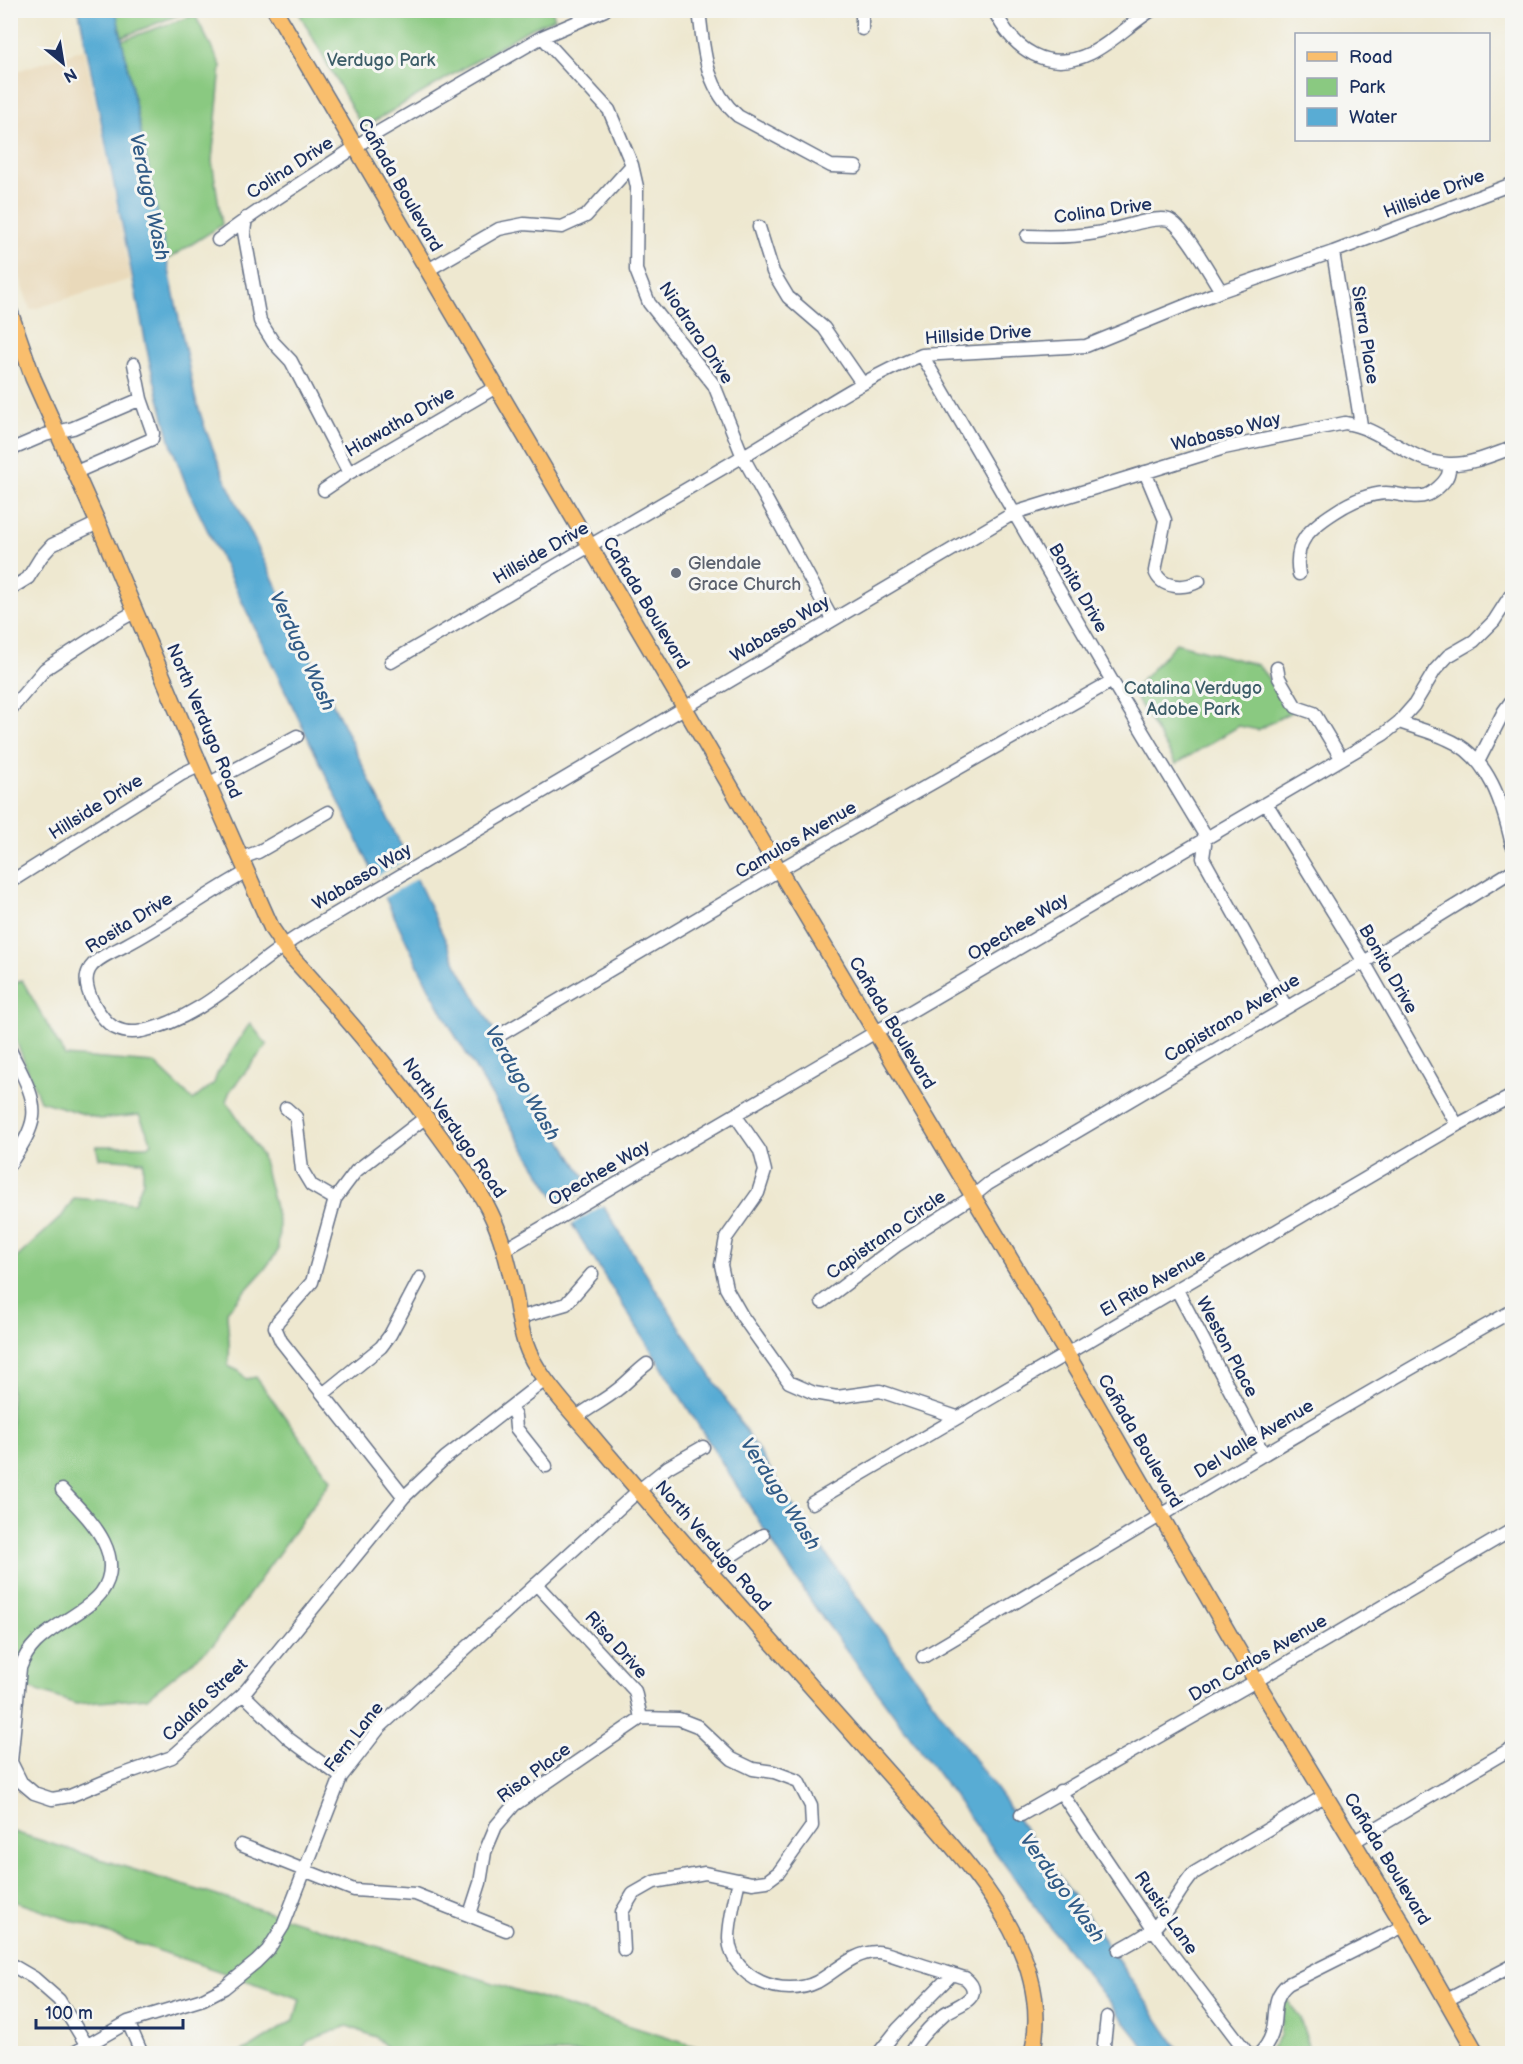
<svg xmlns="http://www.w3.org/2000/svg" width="1523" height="2064" viewBox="0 0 1523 2064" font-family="'Balsamiq Sans',sans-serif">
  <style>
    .built { fill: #e9d9ba }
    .green { fill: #8ac981; stroke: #527c70; stroke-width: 1.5 }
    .water { fill: #59acd4; stroke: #3a6e99; stroke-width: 1.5 }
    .pier { fill: #eee8d0 }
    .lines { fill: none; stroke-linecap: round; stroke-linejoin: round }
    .minor-casing { stroke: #657086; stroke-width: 15 }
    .major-casing { stroke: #657086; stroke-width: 18 }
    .minor { stroke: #fff; stroke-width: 12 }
    .major { stroke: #f9be6d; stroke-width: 15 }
    .worship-dot { fill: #6b7280; stroke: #f6f6f2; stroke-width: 2 }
    .labels { text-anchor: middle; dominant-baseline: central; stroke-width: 6; stroke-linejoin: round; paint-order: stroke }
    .park-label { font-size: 18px; fill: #3c5d68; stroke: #f6f6f2 }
    .street-label { font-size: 18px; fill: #1b2f5e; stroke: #f6f6f2 }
    .worship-label { font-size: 18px; fill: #5b616d; stroke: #f6f6f2; text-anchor: start }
    .water-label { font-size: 20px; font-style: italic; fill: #315b87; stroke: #f6f6f2 }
  </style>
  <rect width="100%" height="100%" fill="#f6f6f2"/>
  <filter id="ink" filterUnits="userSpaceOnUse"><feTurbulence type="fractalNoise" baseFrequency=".0167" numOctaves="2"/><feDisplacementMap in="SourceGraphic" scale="12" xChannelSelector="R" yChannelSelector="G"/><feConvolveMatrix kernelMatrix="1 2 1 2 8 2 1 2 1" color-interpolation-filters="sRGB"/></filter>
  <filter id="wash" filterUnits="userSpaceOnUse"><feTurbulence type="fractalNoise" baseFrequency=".008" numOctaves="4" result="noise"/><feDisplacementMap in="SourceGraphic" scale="24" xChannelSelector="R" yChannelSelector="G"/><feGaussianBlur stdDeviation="1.35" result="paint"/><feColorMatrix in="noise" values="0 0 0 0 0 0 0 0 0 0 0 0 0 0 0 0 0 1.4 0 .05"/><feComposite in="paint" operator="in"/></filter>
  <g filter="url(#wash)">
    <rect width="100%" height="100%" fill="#eee8d0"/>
    <!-- built -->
    <path class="built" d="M84,49L131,279L30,310L11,249V73Z"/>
    <!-- green -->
    <path class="green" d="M191,10L122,37L115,11Z
      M552,10L555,18L526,31L363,128L298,11Z
      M195,15L221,66L212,161L222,225L167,260L122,40Z
      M1176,643L1258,665L1293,711L1258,730L1239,726L1176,764L1132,691Z
      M22,980L65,1056L154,1063L193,1100L214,1083L217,1074L250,1023L267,1045L230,1091L226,1101L262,1156L279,1224L278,1251L264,1270L227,1311C227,1329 232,1348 228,1366L239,1371L246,1379L256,1377L331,1480L213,1645L147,1698L76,1704L11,1682V1263L62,1216L74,1198L134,1203L143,1181V1161L99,1158L96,1146H147L152,1143L139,1115L100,1119L40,1101L11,1028V986Z
      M11,1831L716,2053H393L376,2037L347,2026L308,2041L299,2053H237L253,2046L294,2020L300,1999L11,1900Z
      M1285,1997L1300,2018L1311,2053L1267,2054L1280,2036Z"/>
    <!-- water -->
    <path class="water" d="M79,11H116L195,397L205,428L224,477L408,860L457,965L514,1066L810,1532L1087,1915L1181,2053H1149L1055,1933L817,1610L779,1553L525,1150L455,1035L428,986L188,490L172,447L150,364Z"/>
    <!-- pier -->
    <path class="pier" d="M410,857L420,877L384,898L374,878Z
      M594,1186L605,1204L569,1226L558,1207Z"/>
  </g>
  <g filter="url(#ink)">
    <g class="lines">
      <!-- minor casing -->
      <g class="minor-casing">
        <path id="minor" d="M699,10C704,52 705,87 738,116L831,166L856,167
          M994,10C1013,50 1048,74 1091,53C1113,42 1131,23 1152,10
          M862,29V10
          M542,37L609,110L632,165L637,187L636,270L649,303L714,385L743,457L832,619
          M246,218L244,232L260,321L273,342L291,361L349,473
          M759,227L773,272L788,297L824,328L862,383
          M1027,236C1050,237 1073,237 1096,233C1113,231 1154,215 1169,220C1184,226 1211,276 1221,291
          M218,240C267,202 320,172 370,137L542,37L605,10
          M1333,252L1361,425
          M428,270L499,229L524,224L562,227L586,216L632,165
          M922,355L1112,681L1206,837L1203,858L1286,1007
          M10,450L45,435L73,428L141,399L134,364
          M76,472L152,439L153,433L141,399
          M1145,472L1165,520L1155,571C1161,589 1185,589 1199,581
          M324,490L349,473L496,387
          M1299,574C1293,542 1310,528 1335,512C1350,502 1367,494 1386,493C1398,493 1415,500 1427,495C1433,493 1444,483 1447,477C1449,474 1449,468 1450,464
          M10,589L28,578L41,557L52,545L98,523
          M391,662C507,594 624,526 740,458C800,423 857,381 922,355L1086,346L1221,291L1333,252L1512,184
          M1277,668L1279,678L1296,707L1314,713L1341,758
          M10,710L45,669L120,620L136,611
          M1399,722C1415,728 1432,732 1447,739C1489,756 1503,805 1512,845
          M1479,760L1504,711L1512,700
          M208,784L297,736
          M1266,803L1364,962L1457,1125
          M241,858L258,852L328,812
          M247,872C206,894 168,923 126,945C115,951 95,958 89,970C80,987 100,1020 115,1028C123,1032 133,1033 142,1031C203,1019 249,966 300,935L1014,513L1224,448L1345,423C1382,428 1410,463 1449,464C1470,465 1492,455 1512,448
          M10,882L182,774L201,765
          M500,1035L779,870L1112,681
          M10,1050C19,1069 36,1095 33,1117C31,1133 19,1150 10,1164
          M286,1108L296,1117L302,1170L311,1185L335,1199
          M735,1115L760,1151L765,1171L758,1193L726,1238L721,1265L726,1288L742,1316L789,1382L814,1393L837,1397L880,1391L957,1417
          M504,1250L1384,734L1399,722L1414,705L1435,670L1448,656L1474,641L1494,621L1512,593
          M1177,1290L1263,1453
          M822,1302L896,1246L972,1197L988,1184L1364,962L1512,871
          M518,1318L566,1304L592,1274
          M323,1394L381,1347L390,1335L420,1278
          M510,1408L515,1416L516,1428L546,1466
          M576,1418C589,1407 604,1401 617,1390C628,1382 636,1372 647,1364
          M62,1490C86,1516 129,1554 101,1593C91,1606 72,1616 60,1624C41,1637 28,1646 20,1668L11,1762L21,1782L34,1793L52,1799L70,1796L113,1778L172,1757L243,1694L404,1497L445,1458L545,1380
          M404,1497L281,1341L275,1327L278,1321L312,1282L335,1199L356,1171L426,1117
          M812,1503L1457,1125L1512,1096
          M710,1573L722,1562L763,1535
          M536,1584L635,1691L641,1718
          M923,1657C1119,1541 1314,1422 1512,1311
          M243,1694L289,1739L341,1777
          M1060,1791L1153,1929L1248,2054
          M1021,1815L1256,1681L1512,1530
          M1353,1842L1512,1748
          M241,1845L354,1890L415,1894L506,1930
          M739,1880C735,1899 729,1919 729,1939C731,1979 783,1999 817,1982C837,1971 853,1952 877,1952C886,1952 896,1957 904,1959C924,1966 945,1972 965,1978C970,1982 975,1988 972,1995C967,2004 952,2008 944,2014C930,2026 919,2038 909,2054
          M470,1914L480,1883L485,1852L496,1826L514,1805L641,1718
          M624,1950L622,1912L633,1894L654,1882L705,1873L752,1883L767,1881L779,1872L812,1826L811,1806L798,1781L774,1772L753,1769L732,1759L697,1726L679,1719L641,1718
          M1119,1950C1130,1943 1146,1936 1155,1927C1170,1911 1179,1890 1194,1873L1326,1795
          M10,1964L34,1978L59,2000L86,2044
          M1447,2000L1512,1966
          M128,2022L142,2054
          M72,2054L128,2022L203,1999L224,1988L256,1962L268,1950L283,1926L341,1777L380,1727L638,1491L668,1467L703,1447
          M878,2054L898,2029L952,1974
          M1103,2054L1107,2017
          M1259,2054C1286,2028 1264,2003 1288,1984L1404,1926"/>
      </g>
      <!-- major casing -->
      <g class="major-casing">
        <path id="major" d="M275,10L679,698L779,870L1093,1398L1256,1681L1404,1926L1477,2054
          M10,312L33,378L98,523L208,784L272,929L289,954C343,1013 394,1073 441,1138C458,1162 477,1185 490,1212C502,1236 508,1263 514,1289C521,1326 521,1347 544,1378C559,1399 576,1417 592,1436C624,1474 657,1512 690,1550C771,1642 853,1733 934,1825C988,1887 1053,1965 1032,2054"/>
      </g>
      <!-- minor -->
      <use href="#minor" class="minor"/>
      <!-- major -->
      <use href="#major" class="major"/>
    </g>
  </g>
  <!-- markers -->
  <circle class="worship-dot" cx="676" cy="573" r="6"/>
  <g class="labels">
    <!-- park labels -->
    <g class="park-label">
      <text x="381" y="60">Verdugo Park</text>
      <text x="1193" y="688">Catalina Verdugo<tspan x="1193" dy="21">Adobe Park</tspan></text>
    </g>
    <!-- street labels -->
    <g class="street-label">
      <text transform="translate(290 168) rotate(-33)">Colina Drive</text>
      <text transform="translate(400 185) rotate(60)">Cañada Boulevard</text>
      <text transform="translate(1434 194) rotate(-21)">Hillside Drive</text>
      <text transform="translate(1103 211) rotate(-8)">Colina Drive</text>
      <text transform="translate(696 333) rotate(56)">Niodrara Drive</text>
      <text transform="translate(978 335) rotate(-4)">Hillside Drive</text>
      <text transform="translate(1365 335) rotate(81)">Sierra Place</text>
      <text transform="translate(400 422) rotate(-30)">Hiawatha Drive</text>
      <text transform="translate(1226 432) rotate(-14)">Wabasso Way</text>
      <text transform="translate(541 553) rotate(-30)">Hillside Drive</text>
      <text transform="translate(1078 588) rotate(60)">Bonita Drive</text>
      <text transform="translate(646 603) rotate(59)">Cañada Boulevard</text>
      <text transform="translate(780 629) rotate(-31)">Wabasso Way</text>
      <text transform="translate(204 721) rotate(67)">North Verdugo Road</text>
      <text transform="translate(96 807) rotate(-32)">Hillside Drive</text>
      <text transform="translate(796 840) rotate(-30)">Camulos Avenue</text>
      <text transform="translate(362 877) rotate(-31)">Wabasso Way</text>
      <text transform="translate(129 923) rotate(-32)">Rosita Drive</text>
      <text transform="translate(1018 927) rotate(-31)">Opechee Way</text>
      <text transform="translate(1388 969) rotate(60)">Bonita Drive</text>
      <text transform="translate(1232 1018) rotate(-31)">Capistrano Avenue</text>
      <text transform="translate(892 1023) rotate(59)">Cañada Boulevard</text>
      <text transform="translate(454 1128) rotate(55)">North Verdugo Road</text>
      <text transform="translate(599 1173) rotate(-30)">Opechee Way</text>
      <text transform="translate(886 1235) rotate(-35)">Capistrano Circle</text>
      <text transform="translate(1153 1283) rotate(-30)">El Rito Avenue</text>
      <text transform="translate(1227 1347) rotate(62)">Weston Place</text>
      <text transform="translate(1254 1439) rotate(-31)">Del Valle Avenue</text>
      <text transform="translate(1140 1441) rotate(60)">Cañada Boulevard</text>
      <text transform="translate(713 1546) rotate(49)">North Verdugo Road</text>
      <text transform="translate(616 1645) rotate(48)">Risa Drive</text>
      <text transform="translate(1258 1658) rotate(-30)">Don Carlos Avenue</text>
      <text transform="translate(205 1700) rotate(-44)">Calafia Street</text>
      <text transform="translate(354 1737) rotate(-52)">Fern Lane</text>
      <text transform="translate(534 1773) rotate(-37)">Risa Place</text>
      <text transform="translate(1387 1859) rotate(59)">Cañada Boulevard</text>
      <text transform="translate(1166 1913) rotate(55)">Rustic Lane</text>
    </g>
    <!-- worship labels -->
    <g class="worship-label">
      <text x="688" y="563">Glendale<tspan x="688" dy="21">Grace Church</tspan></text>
    </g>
    <!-- water labels -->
    <g class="water-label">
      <text transform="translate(149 197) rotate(78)">Verdugo Wash</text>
      <text transform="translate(302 651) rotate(65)">Verdugo Wash</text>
      <text transform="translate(522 1083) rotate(60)">Verdugo Wash</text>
      <text transform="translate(780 1494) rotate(57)">Verdugo Wash</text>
      <text transform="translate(1062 1888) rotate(54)">Verdugo Wash</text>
    </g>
  </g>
  <!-- margin -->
  <rect width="1523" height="2064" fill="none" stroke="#f6f6f2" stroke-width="36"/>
  <!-- legend -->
  <rect x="1295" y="33" width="195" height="108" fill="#f6f6f2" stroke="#9ea6b7" stroke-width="1.5"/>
  <rect x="1307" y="52" width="30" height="9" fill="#f9be6d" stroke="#9ea6b7" stroke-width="1.5"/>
  <text x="1349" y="63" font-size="18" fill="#1b2f5e">Road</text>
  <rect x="1307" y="78" width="30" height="18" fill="#8ac981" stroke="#9ea6b7" stroke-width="1.5"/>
  <text x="1349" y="93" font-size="18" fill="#1b2f5e">Park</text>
  <rect x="1307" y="108" width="30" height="18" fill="#59acd4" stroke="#9ea6b7" stroke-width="1.5"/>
  <text x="1349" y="123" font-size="18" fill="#1b2f5e">Water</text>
  <!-- north arrow -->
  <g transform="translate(63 63) rotate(150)" stroke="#f6f6f2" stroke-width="4.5" paint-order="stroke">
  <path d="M0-4.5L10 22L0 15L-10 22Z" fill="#1b2f5e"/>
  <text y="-9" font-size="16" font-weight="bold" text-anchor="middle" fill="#1b2f5e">N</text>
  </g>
  <!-- scale -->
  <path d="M36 2019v9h147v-9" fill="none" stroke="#1b2f5e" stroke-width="3"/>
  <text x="45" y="2019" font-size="18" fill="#1b2f5e" stroke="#f6f6f2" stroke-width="4.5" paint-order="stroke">100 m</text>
</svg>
